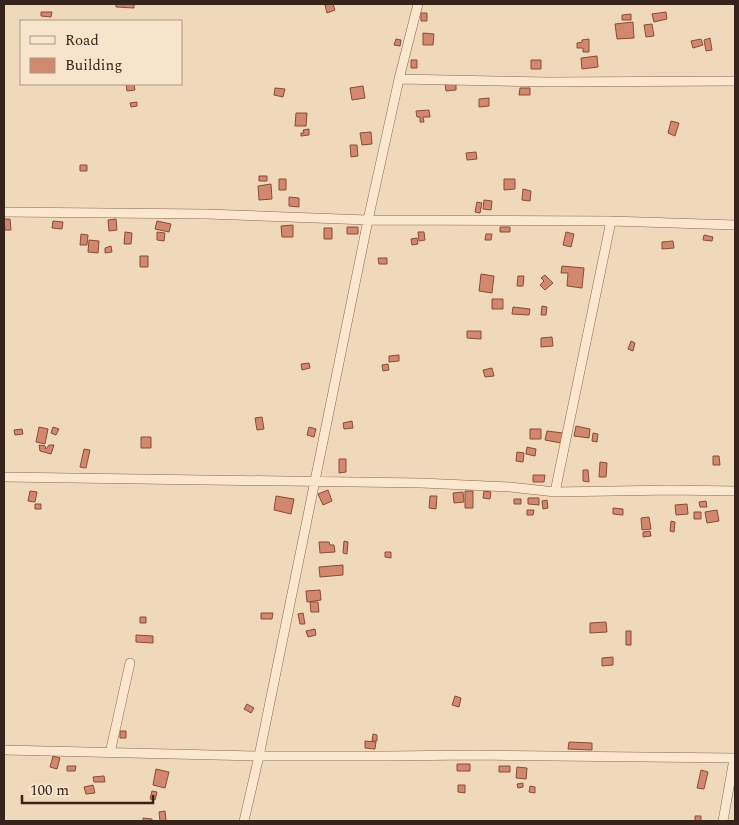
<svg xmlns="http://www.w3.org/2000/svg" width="739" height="825" viewBox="0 0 739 825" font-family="Spectral,serif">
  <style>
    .building { fill: #d1886e; stroke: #894c38 }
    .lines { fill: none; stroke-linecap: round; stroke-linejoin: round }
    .street-casing { stroke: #886854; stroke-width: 10 }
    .street { stroke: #fbe7ce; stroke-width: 9 }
  </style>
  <rect width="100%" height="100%" fill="#f0d8bb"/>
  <!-- building -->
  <path class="building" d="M116,4H134V8L116,7Z
    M329,4H333L335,10L327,13L325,5Z
    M41,12H52L51,17L41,16Z
    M666,12L667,19L654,22L652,14Z
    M421,13H427V21H421Z
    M631,14V20H622V15Z
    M633,22L634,38L617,39L615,24Z
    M652,24L654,36L646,37L644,25Z
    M423,33L434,34L433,45H423Z
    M710,38L712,50L706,51L704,40Z
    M396,39L401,40L400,46L394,45Z
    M589,39V52H583V48H577V43L582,42V40Z
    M701,39L703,45L693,48L691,41Z
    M597,56L598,67L582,69L581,58Z
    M411,60H417V68H411Z
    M531,60H541V69H531Z
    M456,83V90L446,91L445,84Z
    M126,84H134L135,90L127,91Z
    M363,86L365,98L352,100L350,88Z
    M275,88L285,89L283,97L274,95Z
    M520,88H530V95H519Z
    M489,98V106L479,107V99Z
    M137,102V106L131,107L130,103Z
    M429,110L430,117H423L424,122H420V117H417L416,111Z
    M296,113H307L306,126H295Z
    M671,121L679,123L675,136L668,133Z
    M309,129V135L301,136V133H304L303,130Z
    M371,132L372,144L362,145L360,133Z
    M350,145H357L358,156L351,157Z
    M476,152L477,159L467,160L466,153Z
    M80,165H87V171H80Z
    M259,176H267V181H259Z
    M279,179H286V190H279Z
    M504,179H515V189L504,190Z
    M271,184L272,199L259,200L258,186Z
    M523,189L531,191L530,201L522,200Z
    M289,197L299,198V207L289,206Z
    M484,200L492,201L491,210L483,209Z
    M477,202L482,203L480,213L475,212Z
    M4,219H10L11,230H5Z
    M116,219L117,230L109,231L108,220Z
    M53,221L63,222L62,229L52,228Z
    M157,221L171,224L169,232L155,229Z
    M293,225V237H282L281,226Z
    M347,227H358V234H347Z
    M500,227H510V232H500Z
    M324,228H332V239H324Z
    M125,232L132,233L131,244H124Z
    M157,232L165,233L164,241L157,240Z
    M418,232H424L425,240L419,241Z
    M566,232L574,234L571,247L563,245Z
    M81,234L88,235L87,245H80Z
    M486,234H492L491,240H485Z
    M704,235L713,237L712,241L703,240Z
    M417,238L418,244L412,245L411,239Z
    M89,240L99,241L98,253L88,252Z
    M673,241L674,248L662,249V242Z
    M111,246L112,252L105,253V248Z
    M140,256H148V267H140Z
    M378,258H387V264H379Z
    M562,266L584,268L582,288L567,286L568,273H561Z
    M481,274L494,276L492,293L479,291Z
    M545,275L553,283L545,290L540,285L544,281L541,278Z
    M518,276H524L523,286H517Z
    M492,299H503V309H492Z
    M542,306L547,307L546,315H541Z
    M513,307L530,309L529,315L512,314Z
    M467,331H481V339L467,338Z
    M552,337L553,346L541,347V338Z
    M631,341L635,343L633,351L628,349Z
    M399,355V361L389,362V356Z
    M309,363L310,368L302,370L301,364Z
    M388,364L389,370L383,371L382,365Z
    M492,368L494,376L485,377L483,370Z
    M262,417L264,429L257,430L255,418Z
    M352,421L353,428L344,429L343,423Z
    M576,426L590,429L589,438L574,436Z
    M39,427L48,429L45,444L36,442Z
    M53,427L59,429L56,435L51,433Z
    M309,427L316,429L314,437L307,435Z
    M22,429L23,434L15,435L14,430Z
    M530,429H541V439H530Z
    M547,431L563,433L561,443L545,440Z
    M593,433L598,434L597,442L592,441Z
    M141,437H151V448H141Z
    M39,445L45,446L46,449L49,445H54L51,454L40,451Z
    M527,447L536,449L535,456L526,454Z
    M84,449L90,450L86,468L80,467Z
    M517,452L524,453L523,462L516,461Z
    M713,456H719L720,465H713Z
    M339,459H346V472L339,473Z
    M600,462L607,463L606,477H599Z
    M583,470H588L589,482L583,481Z
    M533,475H545L544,482H533Z
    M328,490L332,501L323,505L318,494Z
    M30,491L37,492L35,502L28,501Z
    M465,491H473V508H465Z
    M484,491L491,492L490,499L483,498Z
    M463,492L464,502L454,503L453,493Z
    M276,496L294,499L291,514L274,510Z
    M430,496H437L436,509L429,508Z
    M528,498H539V505L528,504Z
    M514,499H521V504H514Z
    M547,500L548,508L543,509L542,501Z
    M706,501L707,507H700L699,502Z
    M35,504H41V509H35Z
    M687,504L688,514L676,515L675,505Z
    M613,508L623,509V515L613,514Z
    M527,510H534L533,515H527Z
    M717,510L719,521L707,523L705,512Z
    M694,512H701V519H694Z
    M649,517L651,529L642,530L641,518Z
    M671,521L675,522L674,532L670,531Z
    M650,531L651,536L643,537V532Z
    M344,541L348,542L347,554L343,553Z
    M319,542H329L330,545H334L335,552L320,553Z
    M385,552H391V558L385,557Z
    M343,565V575L320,577L319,567Z
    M320,590L321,600L307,602L306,591Z
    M310,602H318L319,612H311Z
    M261,613H273L272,619H261Z
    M303,613L305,624H300L298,614Z
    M140,617H146V623H140Z
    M606,622L607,632L590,633V623Z
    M315,629L316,635L308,637L306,631Z
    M626,631H631V645H626Z
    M136,635L153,636V643L136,642Z
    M613,657V665L602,666V658Z
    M455,696L461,698L459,707L452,705Z
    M247,704L254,708L251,713L244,709Z
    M120,731H126V738H120Z
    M373,734L377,735V741H372Z
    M365,741L376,742L375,749L365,748Z
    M569,742L592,743V750L568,749Z
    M53,756L60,758L57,769L50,767Z
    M457,764H470V771H457Z
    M67,766H76L75,771H67Z
    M499,766H510V772H499Z
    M517,767L527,768L526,779L516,778Z
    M156,769L169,772L165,788L153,785Z
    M701,770L708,772L704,789L697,788Z
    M104,776L105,782H94L93,777Z
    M523,783V787L518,788L517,784Z
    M93,785L95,793L86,794L84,787Z
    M458,785H465V793L458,792Z
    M530,786L535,787V793L529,792Z
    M48,789L53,790L52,795L47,794Z
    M152,791L157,792L155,800L150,799Z
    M165,811L166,820L160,821L159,812Z
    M695,816H701V821H695Z
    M143,818L152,819V821H143Z"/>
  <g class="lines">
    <!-- street casing -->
    <g class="street-casing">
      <path id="street" d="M399,79L547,82L735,81
        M4,212L206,214L368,220L611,221L735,225
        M4,477L421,483L510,487L555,492L671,490L735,491
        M555,492L611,221
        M4,750L259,756H388L473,755L735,758
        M110,753L130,663
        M244,821L259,756L368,220L399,79L418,4
        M723,821L734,759"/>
    </g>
    <!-- street -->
    <use href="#street" class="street"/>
  </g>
  <!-- border -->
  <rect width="739" height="825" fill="none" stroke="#36231a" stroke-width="10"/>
  <!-- legend -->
  <rect x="20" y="20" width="162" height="65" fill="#f7e4cb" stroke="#aa9784"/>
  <rect x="30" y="36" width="25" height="8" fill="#fbe7ce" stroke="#aa9784"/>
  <text x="65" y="45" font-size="15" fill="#36231a">Road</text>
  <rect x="30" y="58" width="25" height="15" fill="#d1886e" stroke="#aa9784"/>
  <text x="65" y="70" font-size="15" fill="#36231a">Building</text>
  <!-- scale -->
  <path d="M22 795v8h131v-8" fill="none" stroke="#36231a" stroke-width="2.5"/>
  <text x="30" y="795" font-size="15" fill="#36231a" stroke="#f7e4cb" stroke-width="4" paint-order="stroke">100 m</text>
</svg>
